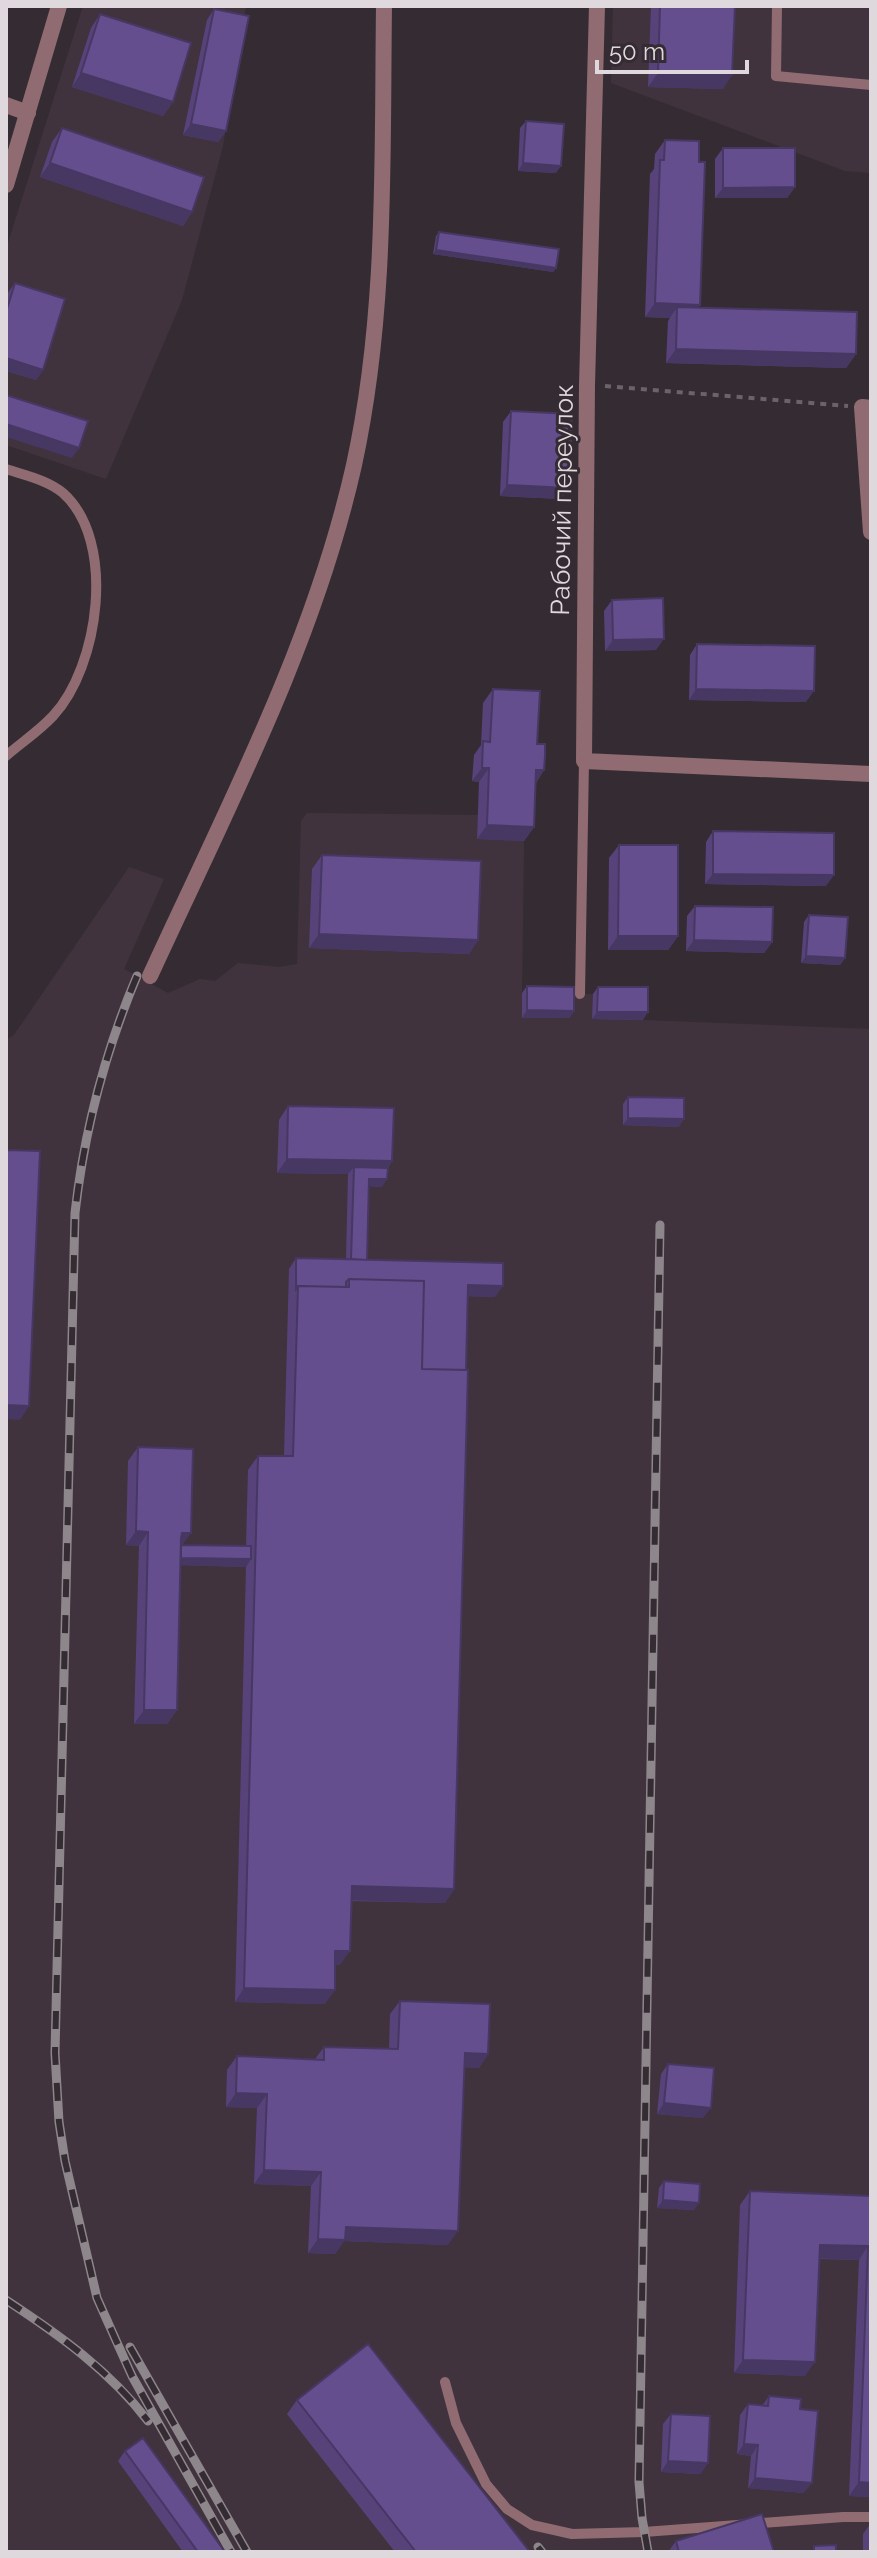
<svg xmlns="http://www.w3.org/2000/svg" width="877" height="2558" viewBox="0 0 877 2558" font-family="Raleway,sans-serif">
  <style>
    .built { fill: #41333e }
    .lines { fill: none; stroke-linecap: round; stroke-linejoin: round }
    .path { stroke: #6b6369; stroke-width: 4; stroke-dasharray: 6 6; stroke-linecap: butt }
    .lane { stroke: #906c72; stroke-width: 10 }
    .street { stroke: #906c72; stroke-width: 16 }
    .rail-casing { stroke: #8d868b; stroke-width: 9 }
    .rail { stroke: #352c33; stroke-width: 6; stroke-dasharray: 18; stroke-linecap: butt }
    .wall { fill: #57437a }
    .shaded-wall { fill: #473763 }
    .building { fill: #654e8e; stroke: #473763; stroke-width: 2 }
    .labels { text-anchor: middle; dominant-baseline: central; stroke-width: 6; stroke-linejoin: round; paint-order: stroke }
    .street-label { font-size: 26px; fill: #dfd9dd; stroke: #352c33 }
  </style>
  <rect width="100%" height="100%" fill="#352c33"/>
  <!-- built -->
  <path class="built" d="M83,6H246L223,146L182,300L106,479L6,445V249Z
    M613,6H871V173L845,171L611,83Z
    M307,813L478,815L477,839L524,841L522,993L643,995V1020L871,1029V2552H6V1040L14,1035L129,867L164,879L124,969L168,993L200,979L215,981L238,963L279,967L297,964L301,821Z"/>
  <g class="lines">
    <!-- path -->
    <path class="path" d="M605,386L848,406"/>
    <!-- lane -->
    <path class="lane" d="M777,6L776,76L871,85
      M6,469C24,475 48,480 63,493C117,541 99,667 53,716C39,731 21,743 6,756
      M580,994L584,761
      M445,2382L456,2423L486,2484L507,2509L532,2525L572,2534L644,2532L843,2517H871"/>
    <!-- street -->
    <path class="street" d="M597,6L587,385L584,761L871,774
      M6,105L28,113
      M6,185L59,6
      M871,408L862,407L871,532
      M150,976C226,810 314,644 354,465C387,314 382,160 384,6"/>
    <!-- rail casing -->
    <g class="rail-casing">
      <path id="rail" d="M137,976C105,1052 84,1132 75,1213L55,2053L59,2122L65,2161L97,2298L132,2376L231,2552
        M6,2300C58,2334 110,2371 148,2421
        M130,2347L247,2552
        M538,2547L542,2552
        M648,2552L642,2518L639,2482L660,1225"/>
    </g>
    <!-- rail -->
    <use href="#rail" class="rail"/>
  </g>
  <!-- wall -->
  <path class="wall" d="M651,6H735L723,89L648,87Z
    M214,9L226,131L218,142L183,135L207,20Z
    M100,14L173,102L163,116L72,87L91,28Z
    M526,121L556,173L518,171L520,128Z
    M62,128L192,212L183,226L40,177L52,142Z
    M665,140L698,308L856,354L846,368L666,363L668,321L670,318L645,317L650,174L654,169L655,154Z
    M723,148L795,187L787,198H715V159Z
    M439,232L556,268L553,272L433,254L436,236Z
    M15,283L43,370L36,380L6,371V299L7,294Z
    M511,411L569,488L561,499L500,496L503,422Z
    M612,600L656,650L605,651L604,611Z
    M697,644L806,702L689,700L690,655Z
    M493,689L537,744L544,770L536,783L534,827L524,841L477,839L479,782L472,781L474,755L481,745L483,703Z
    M713,831L826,886L705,884L706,842Z
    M619,845L678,936L668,950H608L609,858Z
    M322,855L478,940L469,954L309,948L312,869Z
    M695,906L772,942L764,953L686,951L687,916Z
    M809,915L845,958L840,965L801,963L804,922Z
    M527,986L574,1011L569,1018H522V993Z
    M598,987L643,1020L592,1019L593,994Z
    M628,1097L679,1127L623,1125V1104Z
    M288,1106L392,1161L388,1168L382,1187L369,1186L367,1260L495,1297L467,1296L454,1889L445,1903L351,1901L340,1965H335L325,2004L235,2002L246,1567L181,1565L177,1710L167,1724H134L139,1546L126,1545L128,1461L138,1447L183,1545L246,1546L248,1470L258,1456H284L289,1269L296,1258L346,1259L348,1174L277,1173L279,1120Z
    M400,2001L488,2054L479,2068L465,2067L448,2245L344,2241L335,2254L308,2253L311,2186L254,2184L257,2108L226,2107L227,2070L237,2056L315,2059L324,2047L389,2049L390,2014Z
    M668,2064L703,2118L657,2114L661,2074Z
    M664,2181L694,2210L657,2208L659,2188Z
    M750,2191L871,2196V2497L849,2496L859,2260L819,2259L805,2376L734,2373L740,2205Z
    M769,2396L800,2409L804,2493L748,2488L751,2456L737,2454L740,2415L748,2404L762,2406Z
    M297,2400L530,2552H395L287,2414Z
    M671,2414L708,2463L700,2474L661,2472L663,2424Z
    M125,2451L225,2552H183L118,2461Z
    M871,2523V2552H863V2534Z
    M676,2541L774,2552H668Z"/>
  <!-- shaded-wall -->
  <path class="shaded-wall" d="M81,73L173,102L163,116L72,87Z
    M658,73L732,75L723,89L648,87Z
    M191,124L226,131L218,142L183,135Z
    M50,163L192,212L183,226L40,177Z
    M523,163L561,166L556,173L518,171Z
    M795,187L787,198H715L723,188Z
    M436,250L556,268L553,272L433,254Z
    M655,303L700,305L690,319L677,307L670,318L645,317Z
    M676,349L856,354L846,368L666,363Z
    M6,358L43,370L36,380L6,371Z
    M6,424L79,448L72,458L6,437Z
    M507,485L569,488L561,499L500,496Z
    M664,639L656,650L605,651L613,640Z
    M696,689L814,691L806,702L689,700Z
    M482,768H489L479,782L472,781Z
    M536,770H544L535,784Z
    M487,825L534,827L524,841L477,839Z
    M713,874L834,875L826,886L705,884Z
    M319,934L478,940L469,954L309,948Z
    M618,936H678L668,950H608Z
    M694,940L772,942L764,953L686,951Z
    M806,956L845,958L840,965L801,963Z
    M527,1010L574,1011L569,1018H522Z
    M597,1012H648L643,1020L592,1019Z
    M628,1118L684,1119L679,1127L623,1125Z
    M287,1159L392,1161L383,1175L354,1167L348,1174L277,1173Z
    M369,1179H387L382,1187L364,1186Z
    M468,1285L503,1286L495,1297L460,1296Z
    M6,1405L29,1406L20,1420L6,1419Z
    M136,1531L148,1532L139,1546L126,1545Z
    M182,1533H191L181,1547Z
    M177,1558L251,1559L246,1567L171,1565Z
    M144,1710H177L167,1724H134Z
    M352,1886L454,1889L445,1903L342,1900Z
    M335,1951H350L340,1965H326Z
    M244,1988L335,1990L325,2004L235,2002Z
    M465,2053L488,2054L479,2068L455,2067Z
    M236,2093L267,2094L257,2108L226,2107Z
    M664,2103L711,2108L703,2118L657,2114Z
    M264,2170L321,2172L311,2186L254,2184Z
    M663,2200L699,2203L694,2210L657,2208Z
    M346,2227L458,2231L448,2245L344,2241L335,2254L308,2253L318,2239Z
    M820,2245L868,2246L859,2260L810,2258Z
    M743,2360L815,2362L805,2376L734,2373Z
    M744,2444L758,2445L751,2456L737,2454Z
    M668,2461L708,2463L700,2474L661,2472Z
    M755,2478L812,2483L804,2493L748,2488Z
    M859,2482L871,2483V2497L849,2496Z"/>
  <!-- building -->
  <path class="building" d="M660,6H735L732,75L658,73Z
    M214,9L249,16L226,131L191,124Z
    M100,14L191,43L173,102L81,73Z
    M526,121L564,124L561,166L523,163Z
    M62,128L204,177L192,212L50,163Z
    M665,140L699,141V162H705L700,305L655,303L660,160H664Z
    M723,148H795V187L723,188Z
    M439,232L559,249L556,268L436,250Z
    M15,283L65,299L43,370L6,358V312Z
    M677,307L857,312L856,354L676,349Z
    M6,395L88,421L79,448L6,424Z
    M511,411L572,414L569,488L507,485Z
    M663,598L664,639L613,640L612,600Z
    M697,644L815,646L814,691L696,689Z
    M493,689L540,691L537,744H545V756L544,770H536L534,827L487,825L489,768H482L483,741L490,742Z
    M713,831L834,833V875L713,874Z
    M619,845H678V936H618Z
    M322,855L481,861L478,940L319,934Z
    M695,906L773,907L772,942L694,940Z
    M809,915L848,917L845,958L806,956Z
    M527,986L574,987V1011L527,1010Z
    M598,987H648V1012H597Z
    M628,1097L684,1098V1119L628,1118Z
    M288,1106L394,1108L392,1161L287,1159Z
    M6,1150L40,1151L29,1406L6,1405Z
    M354,1167L388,1168L387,1179H369L367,1260L351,1259Z
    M296,1258L503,1263V1286L468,1285L466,1370L422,1369L424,1281L349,1279L346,1282V1287L298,1286L296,1289Z
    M349,1279L424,1281L422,1369L468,1370L454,1889L352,1886L350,1951H335V1990L244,1988L258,1456H293L298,1286L349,1287Z
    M138,1447L193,1449L191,1533H182L181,1538L177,1710H144L148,1532L136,1531Z
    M181,1545L251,1546V1559L181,1558Z
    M400,2001L490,2004L488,2054L465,2053L458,2231L346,2227L345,2240L318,2239L321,2172L264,2170L267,2094L236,2093L237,2056L324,2060V2047L398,2049Z
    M668,2064L714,2068L711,2108L664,2103Z
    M664,2181L700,2184L699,2203L663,2200Z
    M750,2191L871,2196V2483L859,2482L868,2246L820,2245L815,2362L743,2360Z
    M368,2344L530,2552H416L297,2400Z
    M769,2396L801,2399L800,2409L818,2411L812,2483L755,2478L758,2445L744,2444L748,2404L768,2406Z
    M671,2414L710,2416L708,2463L668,2461Z
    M143,2438L225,2552H198L125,2451Z
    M762,2514L774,2552H679L676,2541Z
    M836,2545V2552H814V2546Z"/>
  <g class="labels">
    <!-- street labels -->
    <g class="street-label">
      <text transform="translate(562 500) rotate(-89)">Рабочий переулок</text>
    </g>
  </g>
  <!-- border -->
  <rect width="877" height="2558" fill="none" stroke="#dfd9dd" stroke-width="16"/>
  <!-- scale -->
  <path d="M597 60v12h150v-12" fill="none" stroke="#dfd9dd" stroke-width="4"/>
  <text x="609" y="60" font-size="24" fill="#dfd9dd" stroke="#352c33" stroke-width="6" paint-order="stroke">50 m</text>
</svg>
